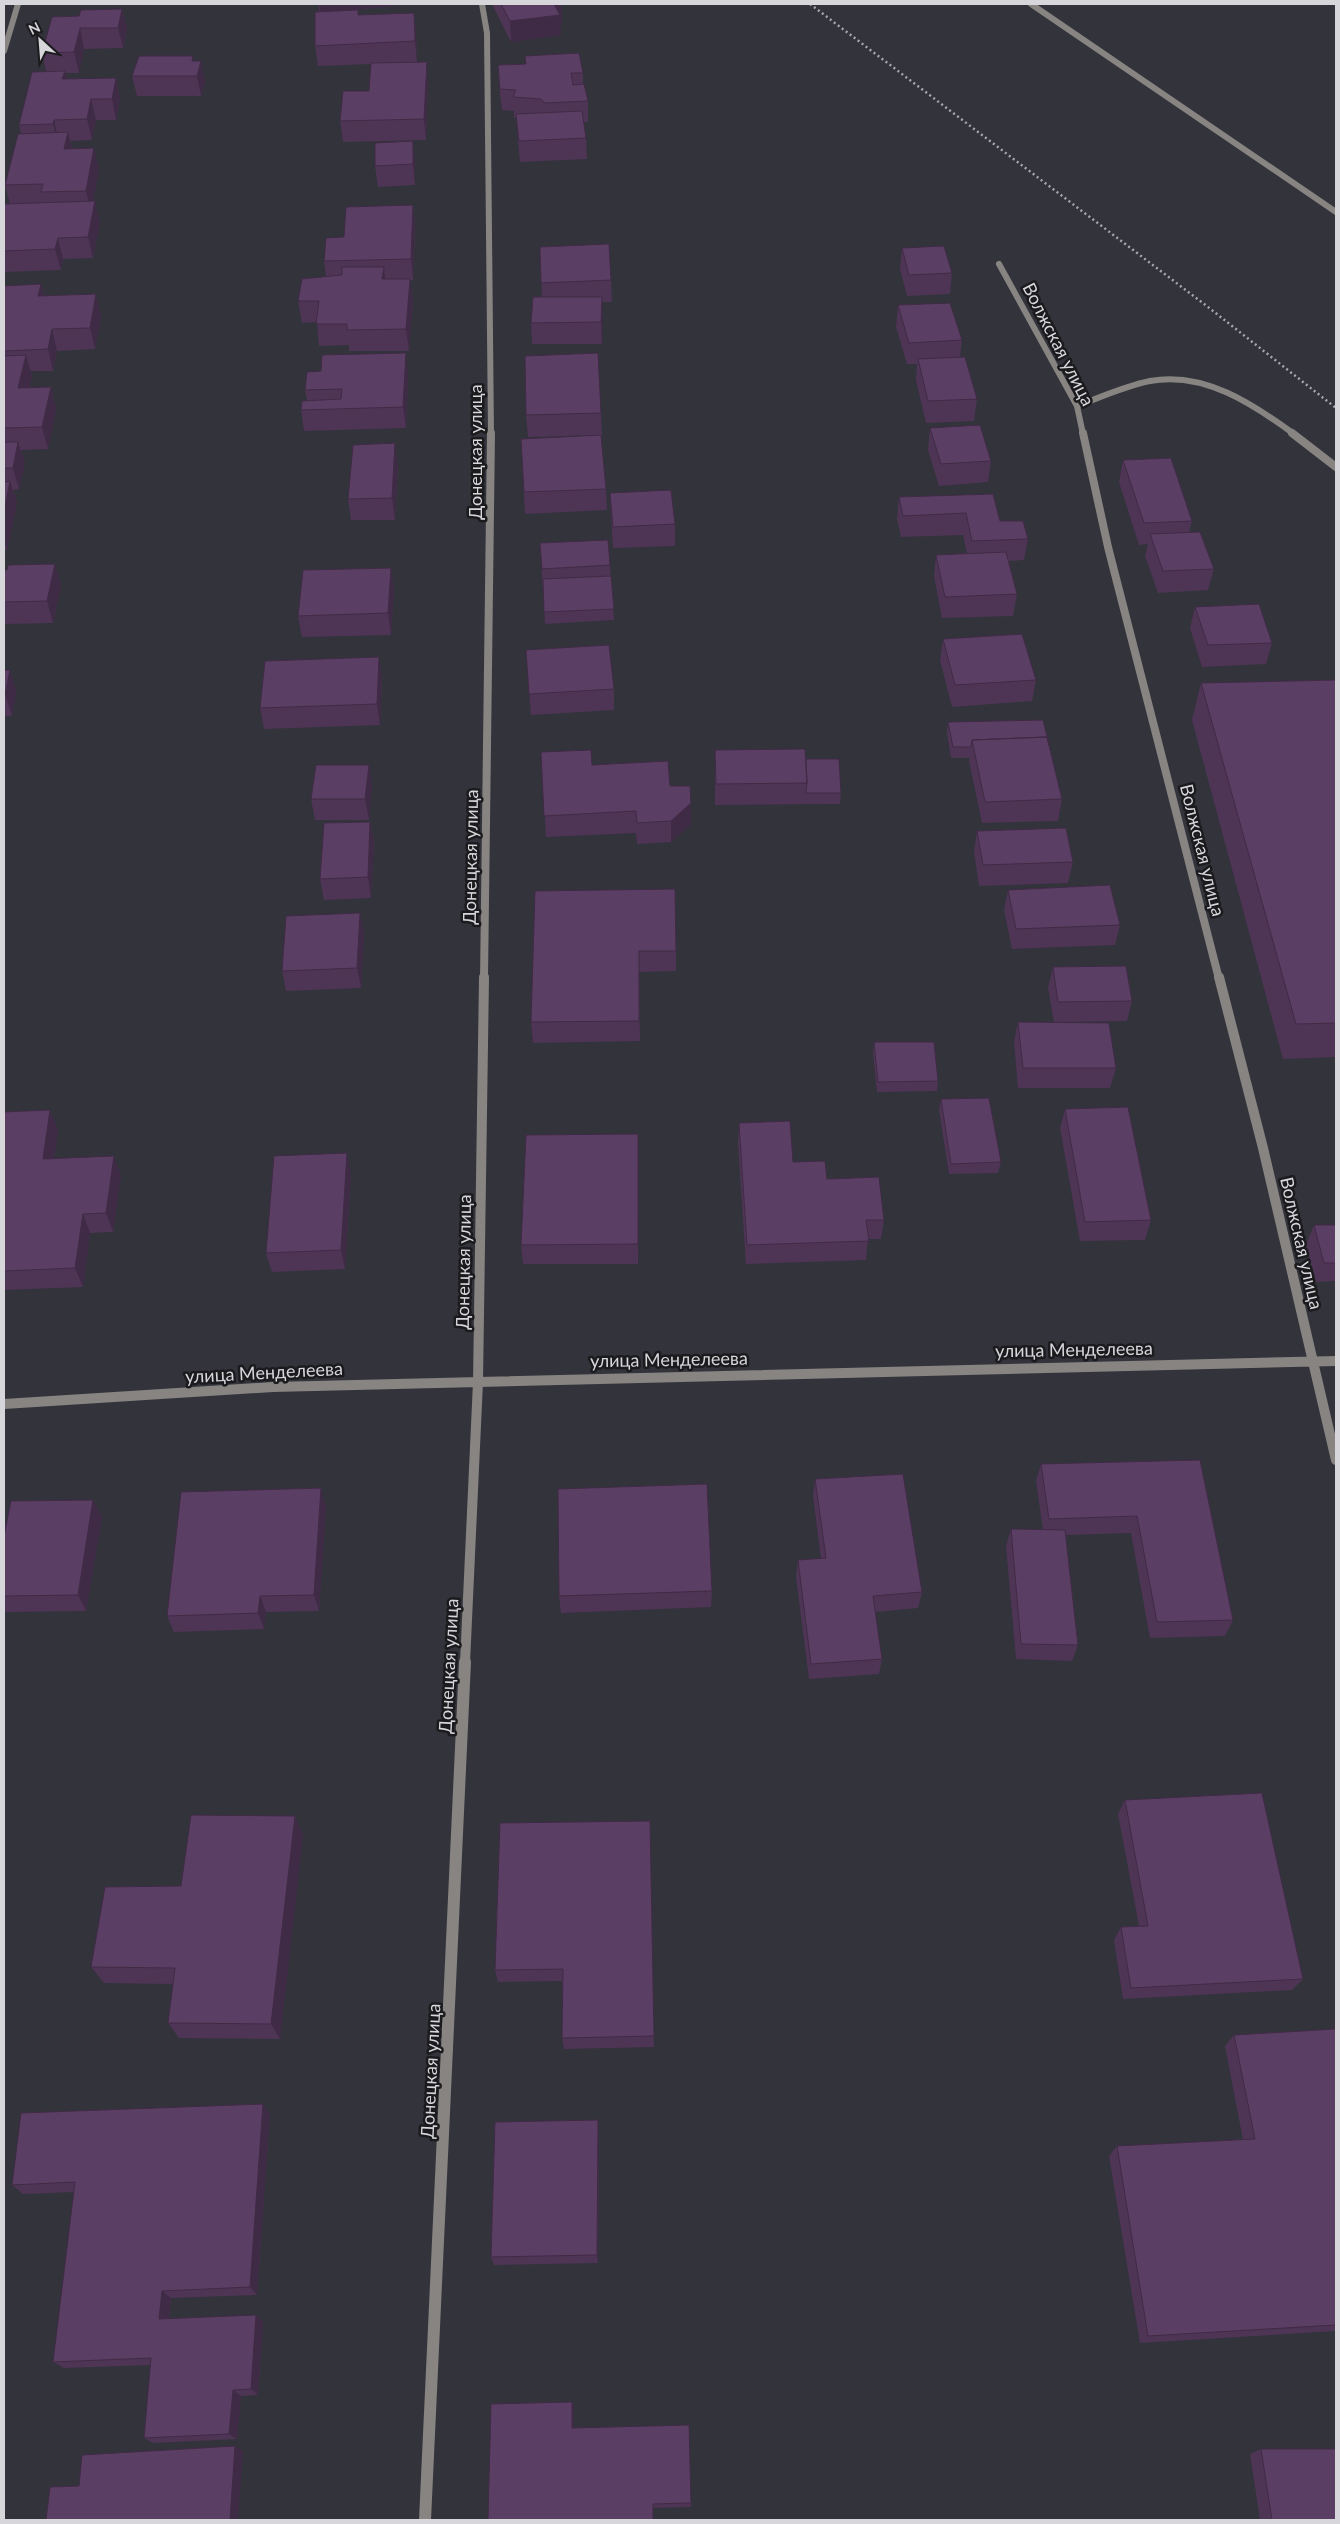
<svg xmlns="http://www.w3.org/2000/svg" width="1340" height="2524" viewBox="0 0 1340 2524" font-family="Lato,sans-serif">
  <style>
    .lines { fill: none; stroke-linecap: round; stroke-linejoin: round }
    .service-far1 { stroke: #878481; stroke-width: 6 }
    .service { stroke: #878481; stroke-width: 8 }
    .minor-far3 { stroke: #878481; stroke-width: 6 }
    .minor-far2 { stroke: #878481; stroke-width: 8 }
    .minor-far1 { stroke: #878481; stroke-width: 10 }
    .minor { stroke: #878481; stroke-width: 12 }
    .rail { stroke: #a7a7ad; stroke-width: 2.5; stroke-dasharray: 2 3; stroke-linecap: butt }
    .wall { fill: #4e3556 }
    .shaded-wall { fill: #402b46 }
    .building { fill: #5b3e64; stroke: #402b46 }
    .labels { text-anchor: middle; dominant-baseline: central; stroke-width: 5; stroke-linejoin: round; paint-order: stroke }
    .street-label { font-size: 18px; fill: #d6d6db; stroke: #1b1b1e }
  </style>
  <rect width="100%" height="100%" fill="#32333b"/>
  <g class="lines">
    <!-- service-far1 -->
    <path class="service-far1" d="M1031,4L1336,212
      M1077,406C1101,397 1125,386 1150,381C1204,371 1253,404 1294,434"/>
    <!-- service -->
    <path class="service" d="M1292,433L1336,467"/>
    <!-- minor-far3 -->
    <path class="minor-far3" d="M482,4L487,33L491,434
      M4,51L18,4
      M999,264L1077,406L1083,434"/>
    <!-- minor-far2 -->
    <path class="minor-far2" d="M1083,433L1108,547L1219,979
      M484,979L491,433"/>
    <!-- minor-far1 -->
    <path class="minor-far1" d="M1219,977L1263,1148L1336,1460
      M4,1404L273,1387L1336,1361
      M465,1663L478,1382L484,977"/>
    <!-- minor -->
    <path class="minor" d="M425,2520L465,1662"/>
    <!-- rail -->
    <path class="rail" d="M810,4L1208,307L1336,408"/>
  </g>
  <!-- wall -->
  <path class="wall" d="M318,4H400V5L354,10L359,15L414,13L416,33L417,62L428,82L426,140L343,142L340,121L369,91L371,64L318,66L315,46L319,12Z
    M492,4H561L562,23L560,24L561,35L511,42Z
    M122,9L127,29L123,48L84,49L79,73H65L67,79L116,78L120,98L116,120H96L92,140L70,141L72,149L99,169L93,201L100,223L93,258L63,259L61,270L4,272V204H10L5,185L21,134L19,125L46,71L42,53L79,16Z
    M525,56L583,73V84L588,101V122H584L586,138L587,159L520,162L516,118H514V111L502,110L499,86L498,65L526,64Z
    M194,61H201L205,82L201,96H137L132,76Z
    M415,162V185L378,187L375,166Z
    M413,205L415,226L413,280H410L413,300L409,351H349V345L319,346L317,322L302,323L298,301L326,277L324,261Z
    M540,247L611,280L612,302H602V344H532L531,323L542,297Z
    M902,248L952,273L950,294L907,296L900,269Z
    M41,284L44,296L101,316L95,349L57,351L53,371H30L32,377L29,388L51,387L56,409L48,449L21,450L25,463L19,489L13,490L17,503L7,550H4V286Z
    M898,305L962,340L960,357L977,399L974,421L926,423L916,380L917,364H907L896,327Z
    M321,371L408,375L406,428L304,431L301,410L307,400L305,390Z
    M601,413L602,435L528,437L526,415Z
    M930,428L991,461L988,482L939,486L928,450Z
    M521,439L606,489L607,510L525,514Z
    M1123,460L1192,521L1189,532L1214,569L1208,590L1158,593L1145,556L1148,544L1139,545L1119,482Z
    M398,465L395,520H351L348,499Z
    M610,493L675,524V546L613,548L611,515Z
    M899,497L1000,521L1028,539L1024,560L1009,561L1017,594L1013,616L942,618L934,576L936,555L967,553L963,535L901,537L897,519Z
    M540,543L610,565L614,620L545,624Z
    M4,570L61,585L53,623L4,624Z
    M394,590L391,635L302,637L298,616Z
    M1195,607L1272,643L1266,664L1202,667L1190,628Z
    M943,639L1036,680L1032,701L952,707L940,660Z
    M526,650L614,689V710L531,715Z
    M4,670H10L16,692L12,716H4Z
    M382,679L380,725L264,729L260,708Z
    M1336,680V1057L1283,1059L1192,720L1201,683Z
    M948,722L1062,799L1058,821L982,823L969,761L970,758H951L947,733Z
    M715,750L806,759L841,793L840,804L715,805Z
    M541,752L670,786L691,824L671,842L637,844L636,833L546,837Z
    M369,765L372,786L369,820H315L311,799Z
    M370,822L374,843L371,898L324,900L320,879Z
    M977,831L1073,862L1068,883L979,886L974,852Z
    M1008,890L1120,925L1115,945L1012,949L1004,910Z
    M535,891L676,951V971L639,972L640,1041L533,1043L531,1022Z
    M360,913L364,934L361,988L286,991L282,971Z
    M1053,967L1132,1001L1127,1021L1054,1022L1048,988Z
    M1018,1022L1116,1068L1110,1088H1018L1014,1042Z
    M874,1042L938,1081L937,1091L877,1092L873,1053Z
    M941,1099L1001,1162L998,1173L949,1174L939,1110Z
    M1065,1109L1151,1220L1145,1240L1080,1241L1060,1128Z
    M50,1110L58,1130L54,1158L121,1175L113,1232L90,1233L83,1287L4,1290V1112Z
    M739,1123L793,1162L827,1179L884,1220L881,1239H868L866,1260L746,1264L738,1143Z
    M639,1154L638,1264H523L521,1245Z
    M351,1173L345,1269L272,1272L266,1253Z
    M1314,1225H1336V1281L1316,1282L1306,1245Z
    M1200,1460L1233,1620L1225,1636L1150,1638L1131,1533L1066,1535L1078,1645L1072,1661L1016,1659L1006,1546L1011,1529L1043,1530L1036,1481L1041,1464Z
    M815,1479L922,1592L918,1608L875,1612L882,1659L879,1674L809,1679L796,1577L798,1560L821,1559L813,1496Z
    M326,1506L319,1611L266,1612L264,1629L174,1632L167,1616Z
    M102,1517L86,1611L4,1612V1536Z
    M712,1591L711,1607L561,1613L559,1596Z
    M1125,1800L1303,1979L1292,1990L1123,1999L1114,1940L1121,1927L1139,1926L1118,1814Z
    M650,1821L654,2047L564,2049L562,2038V1981L498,1982L495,1970Z
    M303,1835L280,2039L179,2038L168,2023L173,1984L104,1983L91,1967L181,1886Z
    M1336,2029V2331L1140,2343L1109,2156L1117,2146L1243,2140L1225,2046L1234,2035Z
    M270,2114L257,2295L171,2298L169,2319L256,2315L263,2322L258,2395L241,2396L237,2439L153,2443L144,2438L151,2365L64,2368L53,2362L74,2192L23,2194L12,2185Z
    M598,2120L599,2130L598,2263L494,2265L491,2257Z
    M572,2402L574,2407V2428L691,2503V2507L653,2508L491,2404Z
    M1261,2449L1336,2520H1260L1250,2454Z"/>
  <!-- shaded-wall -->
  <path class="shaded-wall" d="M319,4H400V5L320,14Z
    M554,4H561L562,23L560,24L561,35L511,42L510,21Z
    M122,9L127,29L123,48L118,28Z
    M414,13L416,33L417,62L415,41Z
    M80,28L84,49L79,73L74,52Z
    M201,61L205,82L201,96L197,76Z
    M427,62L428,82L426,140L424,119Z
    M65,71L69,91L62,79Z
    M116,78L120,98L116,120L112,99Z
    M91,99L96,120L92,140L87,119Z
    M54,120L59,141L58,145L53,124Z
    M68,132L73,153L64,149Z
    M413,141L415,162V185L413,164Z
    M94,148L99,169L91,212L86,191Z
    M95,201L100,223L93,258L88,237Z
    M413,205L415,226L413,280L411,259Z
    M58,238L63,259L61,270L55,249Z
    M384,267L386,288L382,279Z
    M410,279L413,300L409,351L406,329Z
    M41,284L46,306L38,296Z
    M96,294L101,316L95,349L90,328Z
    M602,297L603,318L602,344L601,322Z
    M52,329L57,351L53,371L48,349Z
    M406,353L408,375L406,428L403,407Z
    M26,355L32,377L24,409L18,388Z
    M51,387L56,409L48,449L42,427Z
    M18,442L25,463L19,489L13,468Z
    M395,443L398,465L395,520L392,498Z
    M10,481L17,503L7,550L4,541V512Z
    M55,564L61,585L53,623L47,601Z
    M391,568L394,590L391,635L388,613Z
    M379,657L382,679L380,725L377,704Z
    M10,670L16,692L12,716L5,694Z
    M369,765L372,786L369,820L365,799Z
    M691,803V824L671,842V821Z
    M370,822L374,843L371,898L368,877Z
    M360,913L364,934L361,988L357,968Z
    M50,1110L58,1130L51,1178L43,1159Z
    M638,1134L639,1154L638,1264Z
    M347,1153L351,1173L345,1269L341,1250Z
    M114,1156L121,1175L113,1232L106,1213Z
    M83,1214L90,1233L83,1287L75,1268Z
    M321,1488L326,1506L319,1611L314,1595Z
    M93,1500L102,1517L86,1611L78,1595Z
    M260,1596L266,1612L264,1629L258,1613Z
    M295,1816L303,1835L280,2039L271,2024Z
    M263,2104L270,2114L257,2295L250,2287Z
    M598,2120L599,2130L598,2263L597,2255Z
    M162,2291L171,2298L168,2326L159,2319Z
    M256,2315L263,2322L258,2395L251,2389Z
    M233,2390L241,2396L237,2439L229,2434Z
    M572,2402L574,2407V2433L572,2428Z
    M235,2446L243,2451L238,2520H230Z"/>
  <!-- building -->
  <path class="building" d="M501,4H555H554L560,15L510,21Z
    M122,9L118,28H80L74,52L42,53L52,17L79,16L81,10Z
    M358,10V15L414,13L415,41L315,46V12Z
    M579,53L583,73H571L573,85L584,84L588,101L545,103L541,99L513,97L516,90L500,89L498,65L526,64L525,56Z
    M139,56H193L192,61H201L197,76H132Z
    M427,62L424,119L340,121L343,91H369L371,63Z
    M65,71L62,79L116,78L112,99H91L87,119L54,120L53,124L19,125L32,72Z
    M582,111L586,138L519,141L516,114Z
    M68,132L64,149L94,148L86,191L41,192L43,184L5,185L18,134Z
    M413,141V164L375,166V143Z
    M95,201L88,237L58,238L55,249L4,251V204Z
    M413,205L411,259L324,261L326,238L344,237L346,207Z
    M609,244L611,280L541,283L540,247Z
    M944,246L952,273L909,275L902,248Z
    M342,267H384L382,279H410L406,329L347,330V324H316L319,301H298L302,279L342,275Z
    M41,284L38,296L96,294L90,328L52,329L48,349L4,351V286Z
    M533,297H602L601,322L531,323Z
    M950,303L962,340L909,343L898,305Z
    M406,353L403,407L301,410L302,401L341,399L342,389L305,390L307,372L321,371L322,355Z
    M598,353L601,413L526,415L525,356Z
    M26,355L18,388L51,387L42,427L4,428V356Z
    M965,357L977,399L928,401L918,359Z
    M980,425L991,461L941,464L930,428Z
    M601,435L606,489L524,492L521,439Z
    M4,442H18L13,468H4Z
    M395,443L392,498L348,499L353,445Z
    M1171,458L1192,521L1144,523L1123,460Z
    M10,481L4,512V482Z
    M671,490L675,524L613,527L610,493Z
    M993,494L1000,521H1023L1028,539L972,541L966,513L903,516L899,497Z
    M1200,532L1214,569L1163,571L1150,534Z
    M608,540L610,565L542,569L540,543Z
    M1006,552L1017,594L945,597L936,555Z
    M55,564L47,601L4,602V570H7L8,565Z
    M391,568L388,613L298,616L303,570Z
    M611,576L614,609L544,612L543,579Z
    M1259,604L1272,643L1208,645L1195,607Z
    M1022,634L1036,680L955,685L943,639Z
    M609,645L614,689L529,694L526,650Z
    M379,657L377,704L260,708L265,661Z
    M4,670H10L5,694H4Z
    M1336,680V1023L1296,1024L1201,683Z
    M1043,720L1049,745L1047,737L972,740L971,747H953L948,722Z
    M1047,737L1062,799L985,802L972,740Z
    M805,749L807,783L716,784L715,750Z
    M591,750L592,765L668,761L670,786H690L691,803L671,821L637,823L636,811L544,816L541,752Z
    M806,759H839L841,793H806L807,783Z
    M316,765H369L365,799H311Z
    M370,822L368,877L320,879L324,823Z
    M1066,828L1073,862L983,865L977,831Z
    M1110,885L1120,925L1016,929L1008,890Z
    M675,889L676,951H639V1021L531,1022L535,891Z
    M360,913L357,968L282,971L286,916Z
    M1126,966L1132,1001L1058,1002L1053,967Z
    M1018,1022L1109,1023L1116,1068H1023Z
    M874,1042H934L938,1081L878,1082Z
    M989,1098L1001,1162L951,1164L941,1099Z
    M1128,1107L1151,1220L1085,1222L1065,1109Z
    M50,1110L43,1159L114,1156L106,1213L83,1214L75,1268L4,1271V1112Z
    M790,1121L793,1162L825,1161L827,1179L879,1177L884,1220H866L869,1241L747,1245L739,1123Z
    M638,1134V1244L521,1245L526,1135Z
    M347,1153L341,1250L266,1253L274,1156Z
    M1314,1225H1336V1263H1324Z
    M1200,1460L1233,1620L1157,1622L1137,1516L1049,1519L1041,1464Z
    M903,1474L922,1592L873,1596L882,1659L811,1664L798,1560L826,1558L815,1479Z
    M707,1484L712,1591L559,1596L558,1489Z
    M321,1488L314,1595L260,1596L258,1613L167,1616L181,1492Z
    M93,1500L78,1595L4,1596V1536L11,1501Z
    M1011,1529L1065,1530L1078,1645L1021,1644Z
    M1262,1793L1303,1979L1131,1988L1121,1927L1148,1926L1125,1800Z
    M191,1815L295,1816L271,2024L168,2023L175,1968L91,1967L105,1887L181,1886Z
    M650,1821L654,2036L562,2038L563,1969L495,1970L500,1823Z
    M1336,2029V2325L1148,2336L1117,2146L1255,2139L1234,2035Z
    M263,2104L250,2287L162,2291L159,2319L256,2315L251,2389L233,2390L229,2434L144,2438L151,2358L53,2362L75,2182L12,2185L21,2113Z
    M598,2120L597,2255L491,2257L495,2122Z
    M572,2402V2428L689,2425L691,2503L653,2504V2520H488L491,2404Z
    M235,2446L230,2520H46L50,2487L79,2486L82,2455Z
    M1261,2449H1336V2520H1272Z"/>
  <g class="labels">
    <!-- street labels -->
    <g class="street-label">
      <text transform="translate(1059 344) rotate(63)">Волжская улица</text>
      <text transform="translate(475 452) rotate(-90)">Донецкая улица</text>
      <text transform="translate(1203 850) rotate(76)">Волжская улица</text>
      <text transform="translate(470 857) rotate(-89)">Донецкая улица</text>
      <text transform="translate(1302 1243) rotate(77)">Волжская улица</text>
      <text transform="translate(463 1262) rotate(-89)">Донецкая улица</text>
      <text transform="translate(1074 1349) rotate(-1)">улица Менделеева</text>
      <text transform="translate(669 1359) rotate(-1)">улица Менделеева</text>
      <text transform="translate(264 1372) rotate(-3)">улица Менделеева</text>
      <text transform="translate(448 1666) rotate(-87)">Донецкая улица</text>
      <text transform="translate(430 2071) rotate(-87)">Донецкая улица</text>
    </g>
  </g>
  <!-- border -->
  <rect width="1340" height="2524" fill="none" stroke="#d6d6db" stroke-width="10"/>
  <!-- north arrow -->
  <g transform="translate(40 40) rotate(334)" stroke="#1b1b1e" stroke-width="4" paint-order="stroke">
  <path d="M0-4L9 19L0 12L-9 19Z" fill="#d6d6db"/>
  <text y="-8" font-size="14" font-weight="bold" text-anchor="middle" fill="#d6d6db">N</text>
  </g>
</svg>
